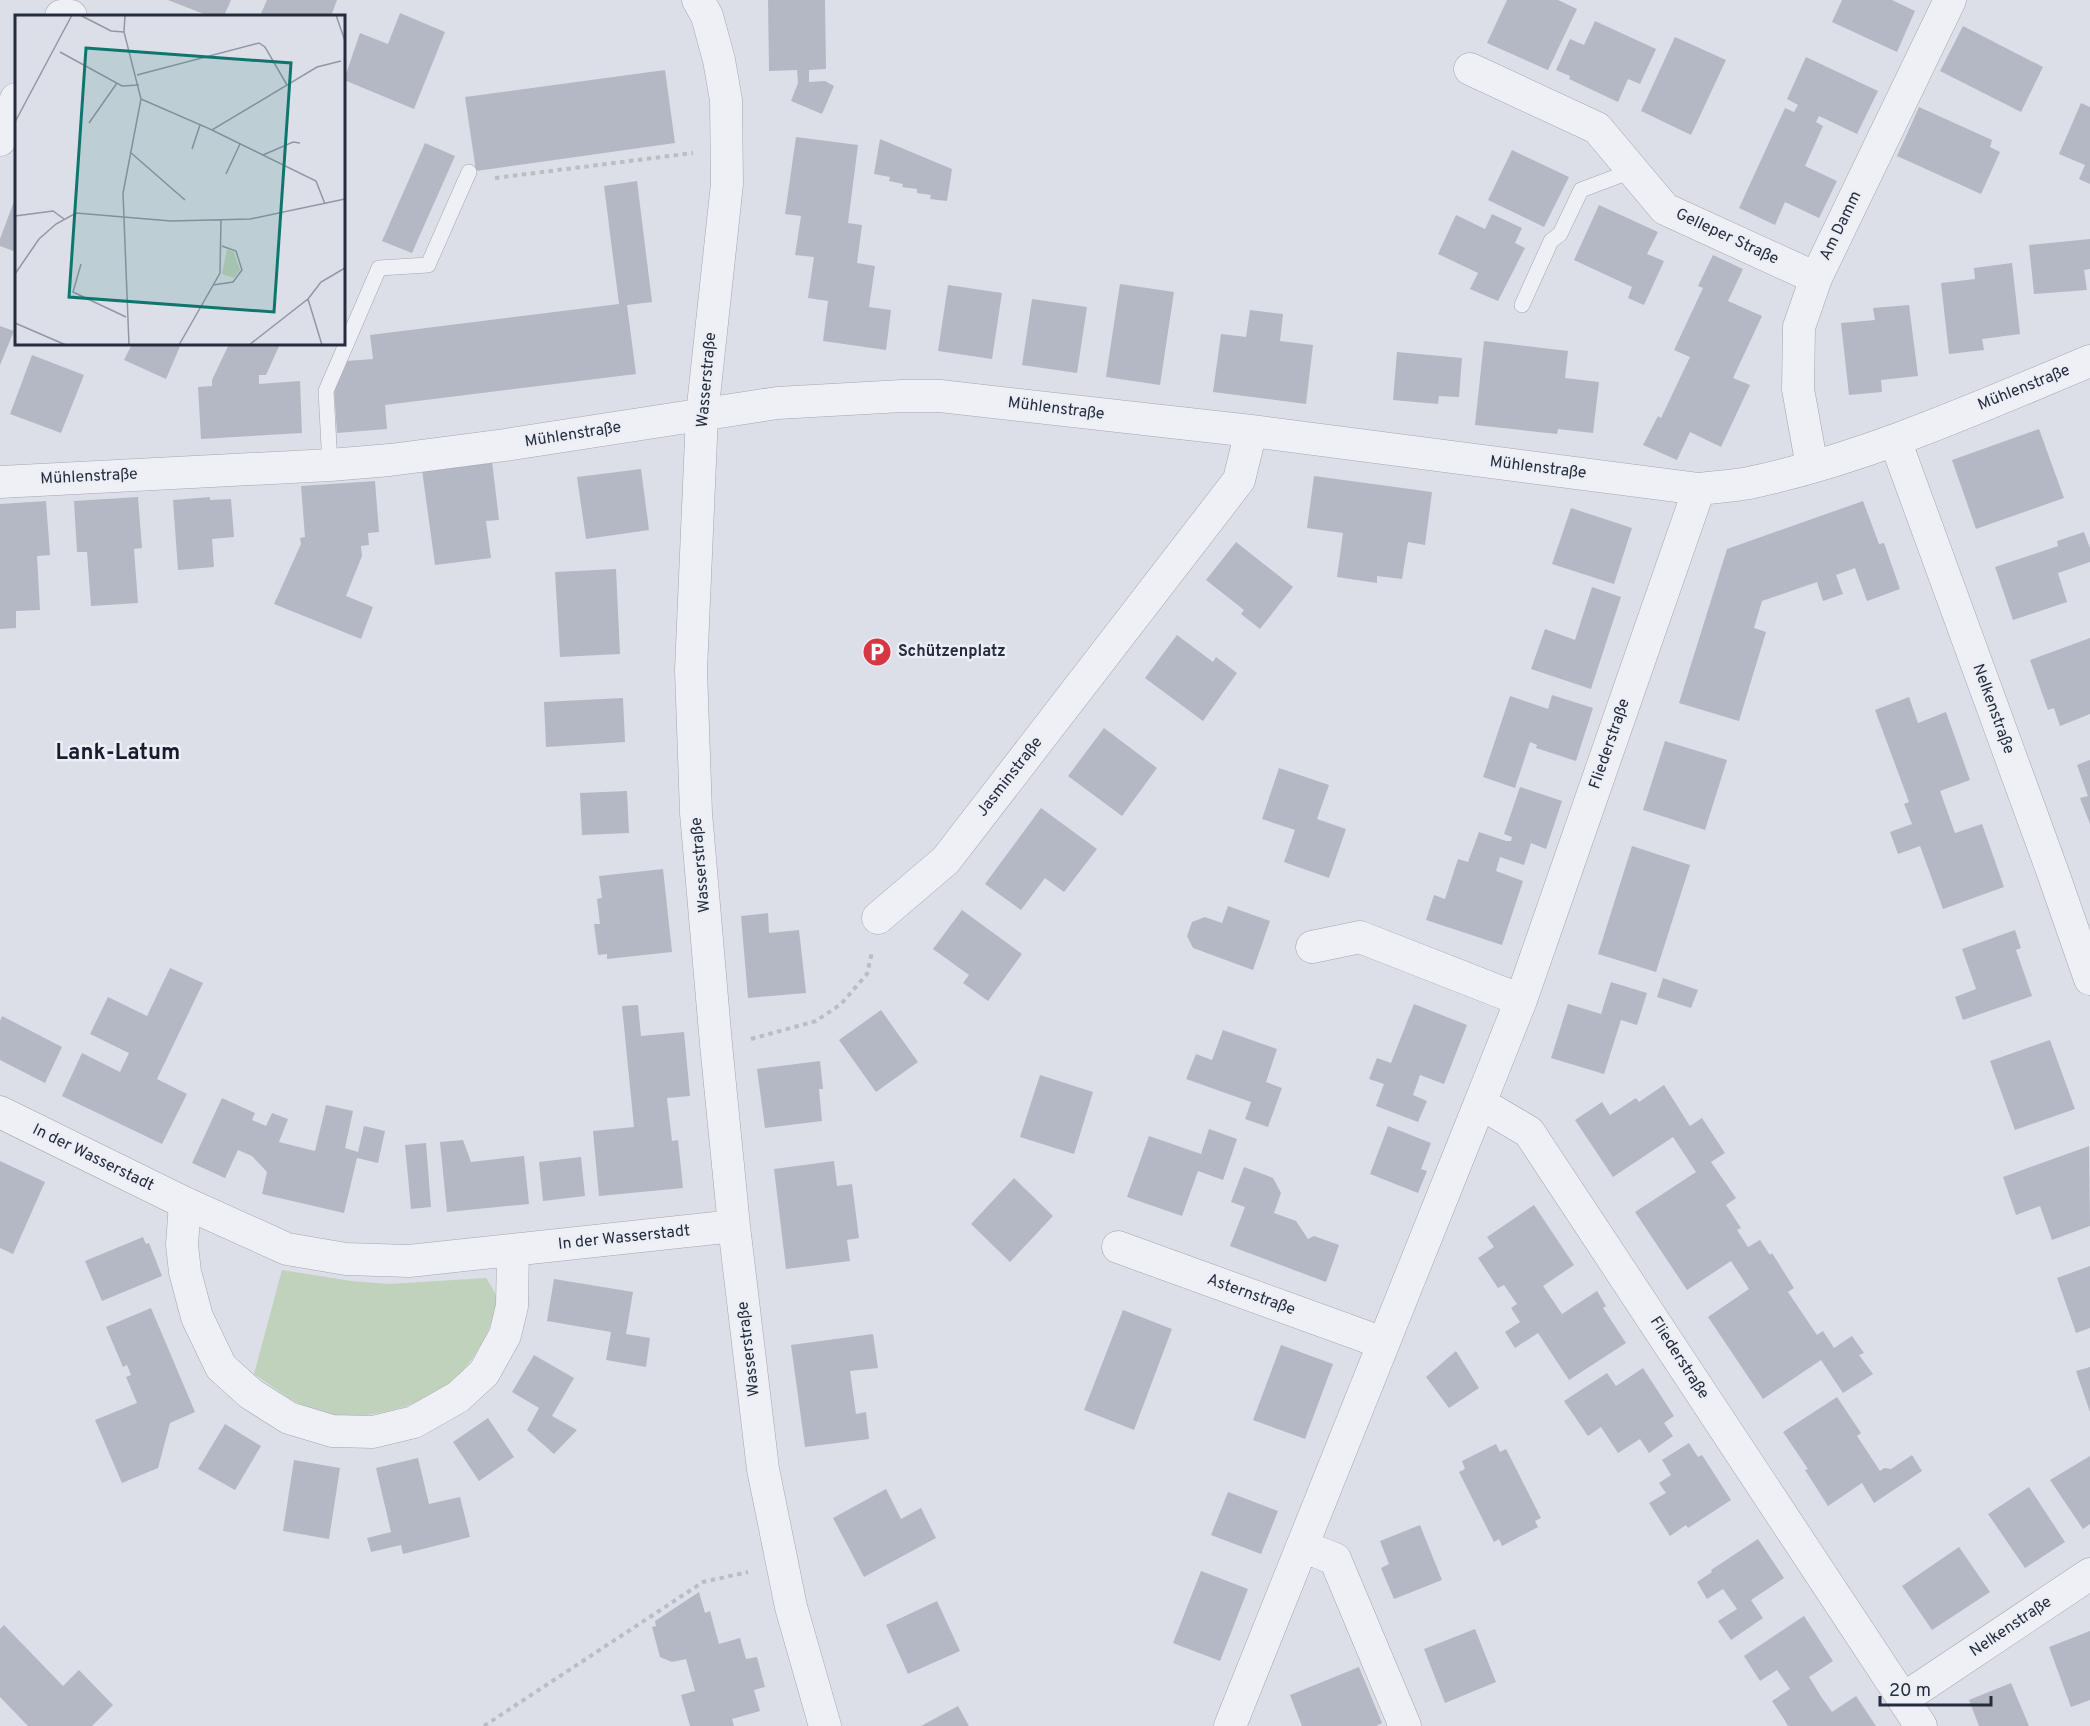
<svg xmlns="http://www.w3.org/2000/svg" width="2090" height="1726" viewBox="0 0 2090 1726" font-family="Overpass,sans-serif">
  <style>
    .green { fill: #c0d2bc }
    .building { fill: #b3b8c4 }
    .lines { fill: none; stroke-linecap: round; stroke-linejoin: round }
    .lane-casing { stroke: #a1a6b1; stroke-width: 16 }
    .street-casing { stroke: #a1a6b1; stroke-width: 33 }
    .path { stroke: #babdc5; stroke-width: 4; stroke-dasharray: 4.5 4.5; stroke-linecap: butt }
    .lane { stroke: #eff0f5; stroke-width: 15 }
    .street { stroke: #eff0f5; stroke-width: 32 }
    .labels { text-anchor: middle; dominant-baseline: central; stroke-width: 5; stroke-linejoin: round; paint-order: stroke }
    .street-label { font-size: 16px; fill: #252c3e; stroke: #ebeef5 }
    .poi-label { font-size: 16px; font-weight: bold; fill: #252c3e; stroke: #ebeef5; text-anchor: start }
    .district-label { font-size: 22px; font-weight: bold; fill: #171d2f; stroke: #ebeef5 }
    .inset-road { fill: none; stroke: #9397a3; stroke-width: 1.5 }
    .view { fill: #0f766e; fill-opacity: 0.15; stroke: #0f766e; stroke-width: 3 }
    .inset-edge { fill: none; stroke: #252c3e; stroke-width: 3 }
  </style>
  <rect width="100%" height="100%" fill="#dcdfe7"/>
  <!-- green -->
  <path class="green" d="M282,1270L351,1281L389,1284L486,1278C489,1283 496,1292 496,1298C498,1309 490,1328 485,1337C475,1356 460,1379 441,1390C413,1408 364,1420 331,1415C301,1410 278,1390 254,1374Z"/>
  <!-- building -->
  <path class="building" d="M168,0H231L224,16H209Z
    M267,0H337L331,16H260Z
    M768,0H825L826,69L809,70V82L825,81L834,86L822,114L791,101L798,83L797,70L769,71Z
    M1507,0H1558L1577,9L1548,70L1487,43Z
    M1842,0H1892L1915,11L1897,52L1832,22Z
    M400,13L445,32L414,109L344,80L360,33L388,44Z
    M1595,21L1656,49L1640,84L1628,79L1618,102L1569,79L1570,76L1556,70L1570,39L1584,45Z
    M1963,26L2043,67L2021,112L1940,71Z
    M1675,37L1726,60L1691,135L1641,111Z
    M1806,57L1878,91L1857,134L1819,116L1816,122L1823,126L1805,166L1837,181L1819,218L1785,202L1775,225L1739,208L1785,108L1794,112L1798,105L1787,99Z
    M665,70L675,143L476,171L465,97Z
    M2081,103L2090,107V184L2079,179L2085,165L2059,154Z
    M1919,107L1992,140L1990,147L2000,152L1981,194L1897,156Z
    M796,137L858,145L848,223L862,225L857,263L875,266L869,307L891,310L886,350L823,341L828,301L808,298L814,257L795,255L801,216L785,214Z
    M880,139L952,169L947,201L930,199L931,195L917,193V189L902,187L903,184L889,181L890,177L874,174Z
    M425,143L455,156L412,253L382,241Z
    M1512,150L1569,177L1544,227L1488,200Z
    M637,181L652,302L627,305L636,374L385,405L387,429L337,433L334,388L346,361L373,359L370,335L619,304L604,186Z
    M16,196V252L0,246V239Z
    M1599,205L1658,232L1647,254L1664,261L1644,305L1628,298L1632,287L1574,260Z
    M1492,214L1522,228L1515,243L1525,248L1498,301L1470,289L1478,273L1438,254L1456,215L1485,229Z
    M2090,239V269L2084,270L2087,290L2034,294L2029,245Z
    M1713,255L1743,269L1728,301L1762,316L1733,378L1750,385L1721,447L1690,432L1677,460L1643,445L1658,416L1661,418L1690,357L1674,350L1703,288L1698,286Z
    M2012,263L2020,334L1982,339L1984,350L1949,354L1941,283L1975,279L1974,268Z
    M1120,284L1174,292L1160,385L1106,377Z
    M948,285L1002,293L992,359L938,351Z
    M1032,299L1087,307L1077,373L1022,365Z
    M1909,305L1918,376L1881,380L1882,392L1849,395L1841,323L1875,320L1873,308Z
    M1250,310L1283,314L1280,341L1313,345L1306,404L1213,392L1221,334L1246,337Z
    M0,326L14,331L0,365Z
    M1484,341L1568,351L1565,378L1599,382L1593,433L1558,429L1557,434L1475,425Z
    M132,344H181L166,379L124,360Z
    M229,344H280L266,375H259V384L300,381L302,433L201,439L198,387L212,386V380Z
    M1397,352L1462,358L1459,397L1439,396L1438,404L1393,400Z
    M32,355L84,375L61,433L10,414Z
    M2039,429L2064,498L1976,529L1952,460Z
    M492,461L499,520L486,521L491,558L435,565L422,470Z
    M641,469L649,530L586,539L577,477Z
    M1314,476L1432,492L1425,545L1408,542L1402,579L1377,576V583L1337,577L1343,533L1307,528Z
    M375,481L379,532L368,533L369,545L361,546L362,556L346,596L373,607L361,639L274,604L301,544L300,538L305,537L301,486Z
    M138,497L142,548L134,549L138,603L91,606L87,552H77L74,501Z
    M210,497V500L231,499L234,537L212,539L214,567L178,570L173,500Z
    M46,501L50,555L37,556L40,610L16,611V628L0,629V504Z
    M1863,501L1879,544L1884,543L1900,589L1867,601L1855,568L1836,575L1843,594L1823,601L1817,582L1762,601L1754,628L1766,632L1739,721L1679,703L1727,549Z
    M1571,508L1632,528L1614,584L1552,564Z
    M2084,532L2090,548V562L2058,573L2067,602L2013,620L1995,567L2058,546L2057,541Z
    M1236,542L1293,587L1260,629L1241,614L1244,610L1206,580Z
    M616,569L620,654L560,657L555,572Z
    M1592,587L1621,597L1591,689L1531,669L1545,629L1575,640Z
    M1177,635L1213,662L1216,657L1237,673L1203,721L1145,678Z
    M2090,638V714L2060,726L2054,708L2048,710L2030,660Z
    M1552,695L1593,708L1576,761L1536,748L1537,745L1530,742L1515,788L1483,777L1510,696L1548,709Z
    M1909,697L1918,723L1946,712L1970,780L1940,791L1955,833L1982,824L2004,887L1943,909L1920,846L1898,854L1890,832L1912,824L1904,804L1909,802L1875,710Z
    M623,698L625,742L546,747L544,702Z
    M1104,728L1157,768L1122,816L1068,776Z
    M1665,741L1727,760L1705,830L1643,810Z
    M2090,760V824L2080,798L2088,796L2077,765Z
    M1279,768L1329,785L1317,819L1346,829L1329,878L1284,862L1295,830L1262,819Z
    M1520,787L1562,801L1546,849L1531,843L1524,865L1500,857L1496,871L1523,881L1502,945L1426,920L1434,895L1445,899L1458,859L1468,862L1479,832L1506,841H1511L1512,837L1504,834Z
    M627,791L629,833L582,835L580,793Z
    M1041,808L1097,849L1064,892L1045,878L1021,910L985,884Z
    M1632,846L1690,865L1656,972L1598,954Z
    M663,869L672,952L607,959V954L598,955L594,924H600L597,899L602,898L599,876Z
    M1228,906L1270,921L1253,970L1193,948L1187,936L1192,922L1205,917L1222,923Z
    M962,910L1022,954L988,1001L963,983L969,975L933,949Z
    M768,913L769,933L799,930L806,993L748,998L741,916Z
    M2015,930L2021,948L2016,950L2032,996L1963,1020L1955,997L1976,989L1962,949Z
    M170,968L203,983L157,1079L187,1094L162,1144L62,1096L82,1053L120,1072L129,1053L90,1034L108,997L147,1016Z
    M1663,978L1698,990L1691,1008L1657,997Z
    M1611,982L1647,993L1637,1025L1621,1020L1604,1074L1551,1058L1568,1004L1601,1014Z
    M1414,1004L1467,1025L1444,1084L1420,1075L1413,1095L1427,1101L1418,1122L1376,1106L1384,1084L1369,1079L1377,1058L1391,1063Z
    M638,1005L641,1036L684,1032L690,1096L667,1098L672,1141L678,1140L683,1188L599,1196L593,1131L634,1127L622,1006Z
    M881,1010L918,1062L876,1092L839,1040Z
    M2,1016L62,1047L45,1083L0,1060V1021Z
    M1223,1030L1277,1049L1266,1082L1282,1088L1268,1127L1245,1119L1251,1102L1186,1079L1196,1054L1212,1060Z
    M2050,1040L2075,1109L2015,1130L1990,1061Z
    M820,1061L823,1089H819L822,1121L765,1128L757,1069Z
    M1040,1075L1093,1092L1074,1154L1020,1137Z
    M1664,1085L1690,1126L1702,1118L1725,1153L1711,1162L1736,1198L1726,1205L1741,1228L1737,1230L1748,1247L1760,1240L1770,1255L1772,1253L1794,1288L1788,1292L1817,1335L1823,1331L1834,1348L1852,1336L1864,1353L1859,1355L1873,1374L1843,1393L1821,1360L1763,1399L1708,1317L1749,1289L1731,1261L1687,1290L1635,1212L1696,1172L1673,1137L1613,1177L1575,1120L1602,1102L1610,1115L1636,1098L1639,1102Z
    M222,1098L255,1113L252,1120L266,1126L272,1113L288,1119L279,1142L315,1151L326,1105L353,1111L345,1148L358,1152L364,1126L385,1131L378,1163L357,1158L344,1213L262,1194L267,1172L252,1156L238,1150L225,1178L192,1163Z
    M1388,1126L1431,1143L1421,1169L1427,1171L1418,1193L1370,1174Z
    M1209,1129L1237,1139L1223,1180L1198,1171L1182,1216L1127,1197L1149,1136L1201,1154Z
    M463,1140L471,1162L524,1156L529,1204L447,1212L440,1142Z
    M426,1143L431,1207L411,1209L405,1145Z
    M2089,1146L2090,1226L2052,1240L2040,1206L2016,1215L2003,1177Z
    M581,1157L585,1196L543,1201L539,1162Z
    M0,1161L45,1182L13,1254L0,1248Z
    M834,1161L837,1186L852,1184L859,1238L847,1240L850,1261L786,1269L774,1169Z
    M1244,1167L1273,1178L1281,1193L1274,1213L1296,1221L1308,1239L1314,1236L1339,1245L1326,1282L1230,1246L1245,1207L1231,1202Z
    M1014,1178L1053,1216L1010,1262L971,1224Z
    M1534,1205L1574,1265L1543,1286L1562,1314L1597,1291L1606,1306L1603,1308L1626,1343L1569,1380L1538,1333L1515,1348L1505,1332L1520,1322L1511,1308L1517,1304L1504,1285L1498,1288L1478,1258L1494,1247L1487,1237Z
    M143,1237L146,1244L149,1243L162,1276L102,1301L85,1261Z
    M2090,1266V1328L2076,1333L2057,1278Z
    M554,1279L633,1292L626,1334L650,1338L646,1367L606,1360L611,1332L547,1321Z
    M151,1308L195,1412L170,1423L158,1468L122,1483L95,1420L137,1403L126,1377L131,1375L127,1365L123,1367L106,1327Z
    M1123,1310L1172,1329L1134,1430L1084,1410Z
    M873,1334L878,1368L850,1371L856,1414L866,1412L869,1439L805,1447L791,1345Z
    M1281,1345L1333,1364L1305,1439L1253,1420Z
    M1456,1351L1479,1388L1449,1408L1426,1377Z
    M534,1355L574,1378L552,1416L577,1430L554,1454L527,1430L539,1408L512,1392Z
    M2090,1367V1412L2076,1371Z
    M1643,1368L1674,1416L1664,1423L1673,1436L1649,1453L1640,1439L1618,1453L1601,1427L1588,1436L1564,1401L1607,1373L1616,1386Z
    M1837,1397L1861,1433L1857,1436L1880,1471L1884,1468L1891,1469L1912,1455L1922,1471L1874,1503L1862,1483L1828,1506L1805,1470L1808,1469L1783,1432Z
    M488,1418L514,1457L479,1481L453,1442Z
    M225,1424L261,1446L235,1490L198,1469Z
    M1689,1443L1698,1457L1702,1455L1731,1500L1688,1528L1686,1525L1670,1536L1649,1503L1666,1493L1659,1483L1671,1475L1662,1460Z
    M1496,1444L1500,1452L1506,1449L1541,1518L1535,1521L1538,1527L1502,1546L1499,1539L1494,1542L1459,1472L1465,1469L1462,1461Z
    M2090,1456V1524L2083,1529L2050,1480Z
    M418,1458L429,1504L460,1497L470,1537L403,1554L401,1545L371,1552L367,1538L391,1532L376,1468Z
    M294,1460L340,1468L329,1539L283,1531Z
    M2029,1487L2065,1542L2025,1568L1988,1514Z
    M886,1489L901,1519L921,1508L936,1538L864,1577L833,1518Z
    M1228,1492L1278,1511L1261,1554L1211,1535Z
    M1420,1525L1442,1580L1394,1599L1381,1568L1389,1564L1380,1541Z
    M1758,1539L1784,1578L1751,1600L1763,1618L1731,1640L1718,1621L1737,1609L1723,1589L1707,1599L1697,1582L1712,1572L1711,1570Z
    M1959,1547L1990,1592L1932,1630L1902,1586Z
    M1201,1571L1248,1589L1220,1661L1173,1643Z
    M699,1592L705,1613L710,1611L719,1644L740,1638L746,1659L757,1657L765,1687L754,1690L760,1711L732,1719L734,1726H690L681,1695L695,1691L686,1659L672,1662L660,1657L652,1627L656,1626L655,1621Z
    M937,1601L960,1651L908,1674L886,1625Z
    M1804,1616L1833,1661L1809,1677L1820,1695L1832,1712L1856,1696L1876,1726H1788L1784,1719L1772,1701L1790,1689L1777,1670L1760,1681L1744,1656Z
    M4,1625L63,1686L79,1670L113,1705L92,1726H28L0,1697V1629Z
    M1475,1629L1496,1682L1445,1703L1424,1649Z
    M2090,1631V1700L2071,1707L2049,1647Z
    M1359,1667L1382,1723L1376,1726H1302L1290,1695Z
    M2011,1683L2029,1726H1979L1969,1700Z
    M958,1706L969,1726H921Z"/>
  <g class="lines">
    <!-- lane casing -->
    <g class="lane-casing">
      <path id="lane" d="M1522,305L1551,241L1560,234L1581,190L1634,170
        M330,465L326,391L379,268L428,265L469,172"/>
    </g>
    <!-- street casing -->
    <g class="street-casing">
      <path id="street" d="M698,0L707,16L719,60L726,100L727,184L702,415L691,670L696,813L716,1044L734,1226L763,1469L791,1607L825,1726
        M61,16H71
        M1470,69L1597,128L1665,209L1816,278
        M0,140L16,99
        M1895,440L2053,873L2090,979
        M1812,467L1798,389L1799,327L1816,278L1950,0
        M0,482L330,465L390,460L505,445L777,403L902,396H940L1251,431L1699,489C1716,487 1733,486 1749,483C1867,458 1979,407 2090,361
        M1699,489L1521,1000L1480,1103L1529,1132L1921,1726
        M878,918L946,860L1239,480L1251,431
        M1312,947L1360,937L1521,1000
        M0,1112L185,1203L287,1249L346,1259L409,1261L734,1226
        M185,1203L182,1245L185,1272L197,1317L221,1367L251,1394L289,1418L332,1431L373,1432L414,1422L458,1397L484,1373L505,1335L512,1306L513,1250
        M1118,1247L1383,1343
        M1302,1546L1335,1559L1405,1726
        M1903,1699L2090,1574
        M1230,1726L1480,1103"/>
    </g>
    <!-- path -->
    <path class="path" d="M495,178L693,153
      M751,1039L816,1021L841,1004L867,974L872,952
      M484,1726L703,1582L748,1572"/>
    <!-- lane -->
    <use href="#lane" class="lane"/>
    <!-- street -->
    <use href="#street" class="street"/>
  </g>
  <!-- icons -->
  <defs>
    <g id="parking-disc" transform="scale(1.5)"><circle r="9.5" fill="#d63742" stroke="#ebeef5"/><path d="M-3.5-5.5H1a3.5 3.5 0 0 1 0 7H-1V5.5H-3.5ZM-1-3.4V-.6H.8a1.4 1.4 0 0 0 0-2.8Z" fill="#fff"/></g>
  </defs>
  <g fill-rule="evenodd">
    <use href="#parking-disc" x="877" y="652"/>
  </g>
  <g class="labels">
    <!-- street labels -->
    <g class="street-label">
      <text transform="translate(1841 226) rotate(-64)">Am Damm</text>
      <text transform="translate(1727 237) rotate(25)">Gelleper Straße</text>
      <text transform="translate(707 380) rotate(-85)">Wasserstraße</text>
      <text transform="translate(2024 388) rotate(-22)">Mühlenstraße</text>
      <text transform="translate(1056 409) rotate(7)">Mühlenstraße</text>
      <text transform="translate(573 435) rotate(-9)">Mühlenstraße</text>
      <text transform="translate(1538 468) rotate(7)">Mühlenstraße</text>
      <text transform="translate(89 477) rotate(-3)">Mühlenstraße</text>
      <text transform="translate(1993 709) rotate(70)">Nelkenstraße</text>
      <text transform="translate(1610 744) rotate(-71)">Fliederstraße</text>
      <text transform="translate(1010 777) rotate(-52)">Jasminstraße</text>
      <text transform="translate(701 865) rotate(-95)">Wasserstraße</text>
      <text transform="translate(93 1158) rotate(26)">In der Wasserstadt</text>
      <text transform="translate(624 1238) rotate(-6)">In der Wasserstadt</text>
      <text transform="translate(1251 1295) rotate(20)">Asternstraße</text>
      <text transform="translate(749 1349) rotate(-97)">Wasserstraße</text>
      <text transform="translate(1679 1358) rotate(57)">Fliederstraße</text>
      <text transform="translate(2011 1627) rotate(-34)">Nelkenstraße</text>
    </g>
    <!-- poi labels -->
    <g class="poi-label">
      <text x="898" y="652">Schützenplatz</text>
    </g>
    <!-- district labels -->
    <g class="district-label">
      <text x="118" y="753">Lank-Latum</text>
    </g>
  </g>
  <!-- overview -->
  <g transform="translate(15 15)">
    <rect width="330" height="330" fill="#dcdfe7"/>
    <path d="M212,234L219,237L225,255L219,263L207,259Z" fill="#c0d2bc"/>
    <path class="inset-road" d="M65,0L96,16L109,17M110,0L109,17L126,84L108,178L114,330M321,0L330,26M45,37L107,71L124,70M122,60L244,28L250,32L272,70M126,84L197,115L302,52L326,46M0,107L57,0M74,108L102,68M197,115L301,166L310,189M177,134L185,110M115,137L170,185M248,140L278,127L285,128M211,159L225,129M0,201L38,196L49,204M66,249L58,277L111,302M0,259L24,224L41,209L61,198L156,206L235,204L330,184M198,270L218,267L227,255L221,236L207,231M293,284L306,267L330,253M0,308L51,330M164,330L205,258L206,205M234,330L293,284L307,330"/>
    <path class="view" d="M71,33L276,48L259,297L54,282Z"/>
    <rect width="330" height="330" class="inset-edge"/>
  </g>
  <!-- scale -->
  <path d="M1880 1696v9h111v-9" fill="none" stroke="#252c3e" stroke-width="3"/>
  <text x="1889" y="1696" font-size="18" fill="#252c3e" stroke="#ebeef5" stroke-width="4.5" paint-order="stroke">20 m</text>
</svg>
